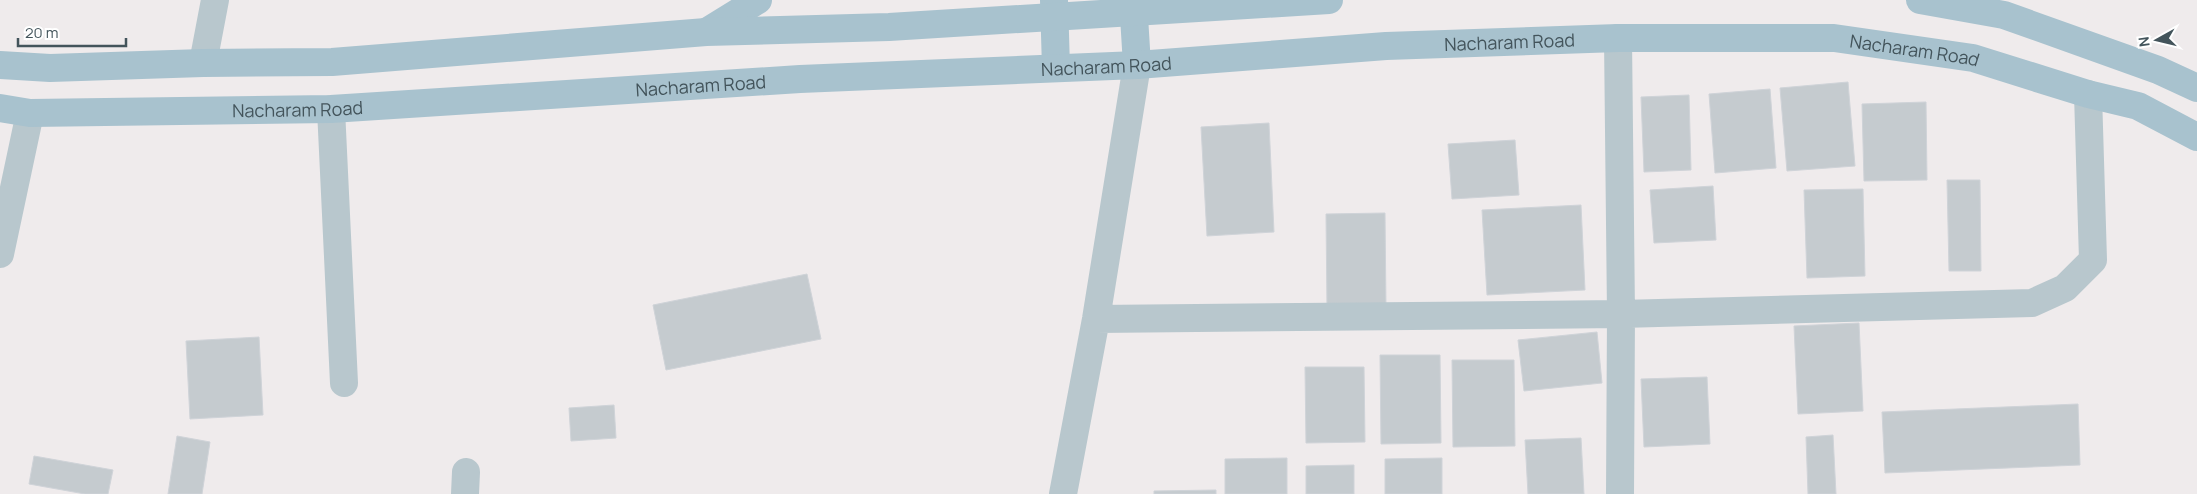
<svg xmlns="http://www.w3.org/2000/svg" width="2197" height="494" viewBox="0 0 2197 494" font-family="Manrope,sans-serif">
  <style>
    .building { fill: #c5cbcf; stroke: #cfd3d8 }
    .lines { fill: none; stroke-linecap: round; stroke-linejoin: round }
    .minor { stroke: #b8c7cd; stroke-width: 28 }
    .major { stroke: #a8c2ce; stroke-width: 28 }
    .labels { text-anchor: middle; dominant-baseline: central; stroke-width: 4; stroke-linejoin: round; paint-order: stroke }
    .street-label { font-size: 18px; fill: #43545b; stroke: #fff }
  </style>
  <rect width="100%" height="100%" fill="#efebec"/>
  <!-- building -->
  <path class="building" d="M1848,82L1855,166L1787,171L1780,88Z
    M1770,89L1776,168L1715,173L1709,94Z
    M1689,95L1691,170L1644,172L1641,97Z
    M1926,102L1927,180L1864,181L1862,104Z
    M1269,123L1274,232L1207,236L1201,127Z
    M1515,140L1519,195L1452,199L1448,144Z
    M1947,180H1980L1981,271H1949Z
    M1713,186L1716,240L1654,243L1650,190Z
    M1863,189L1865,276L1807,278L1804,190Z
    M1581,205L1585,290L1487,295L1482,210Z
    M1385,213L1386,308L1327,309L1326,214Z
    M807,274L821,339L666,370L653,305Z
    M1859,323L1863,411L1798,414L1794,326Z
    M1597,332L1602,383L1524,391L1518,340Z
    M259,337L263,415L190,419L186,341Z
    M1380,355H1440L1441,443L1381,444Z
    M1452,360H1514L1515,446L1453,447Z
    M1305,367H1364L1365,442L1306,443Z
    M1707,377L1710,444L1644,447L1641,379Z
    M2078,404L2080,465L1885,473L1882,412Z
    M614,405L616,438L571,441L569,408Z
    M1833,435L1836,494H1808L1806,437Z
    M177,436L210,442L202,494H168Z
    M1581,438L1584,494H1528L1525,440Z
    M34,456L113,470L108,494H85L29,484Z
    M1287,458V494H1225V459Z
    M1442,458V494H1385V459Z
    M1354,465V494H1306V466Z
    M1216,490V494H1154V491Z"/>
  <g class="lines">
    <!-- minor -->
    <path class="minor" d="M1618,38L1621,314L1620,494
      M203,63L215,0
      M331,109L344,383
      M0,254L30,113
      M1096,319L1621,314L2032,303L2065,288L2093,260L2088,94
      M465,494L466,472
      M1063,494L1096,319L1137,65"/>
    <!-- major -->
    <g class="major">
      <path d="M1054,0L1056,68"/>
      <path d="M1133,0L1137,65"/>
      <path d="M1920,0L2004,15L2158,70L2197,88"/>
      <path d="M708,31L758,0"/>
      <path d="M0,65L50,68L203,63L332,62L706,32L889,27L1329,0"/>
      <path id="s1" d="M0,108L30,113L331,109L800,79L1137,65L1386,46L1618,38H1834L1973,58L2088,94L2138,106L2197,137"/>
    </g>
  </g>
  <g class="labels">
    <!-- street labels -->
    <g class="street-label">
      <text stroke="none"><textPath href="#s1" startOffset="1512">Nacharam Road</textPath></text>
      <text stroke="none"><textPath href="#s1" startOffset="1918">Nacharam Road</textPath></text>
      <text stroke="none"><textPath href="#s1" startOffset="1108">Nacharam Road</textPath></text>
      <text stroke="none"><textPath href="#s1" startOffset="702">Nacharam Road</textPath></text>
      <text stroke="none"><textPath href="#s1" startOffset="298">Nacharam Road</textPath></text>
    </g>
  </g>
  <!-- north arrow -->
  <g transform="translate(2157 40) rotate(262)" stroke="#ffffff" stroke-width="4" paint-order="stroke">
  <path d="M0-4L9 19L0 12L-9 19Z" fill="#43545b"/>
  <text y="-8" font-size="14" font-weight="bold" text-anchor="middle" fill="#43545b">N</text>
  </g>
  <!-- scale -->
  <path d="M18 38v8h108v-8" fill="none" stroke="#43545b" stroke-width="2.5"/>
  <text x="25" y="38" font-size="15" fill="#43545b" stroke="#ffffff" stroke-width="4" paint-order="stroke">20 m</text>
</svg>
